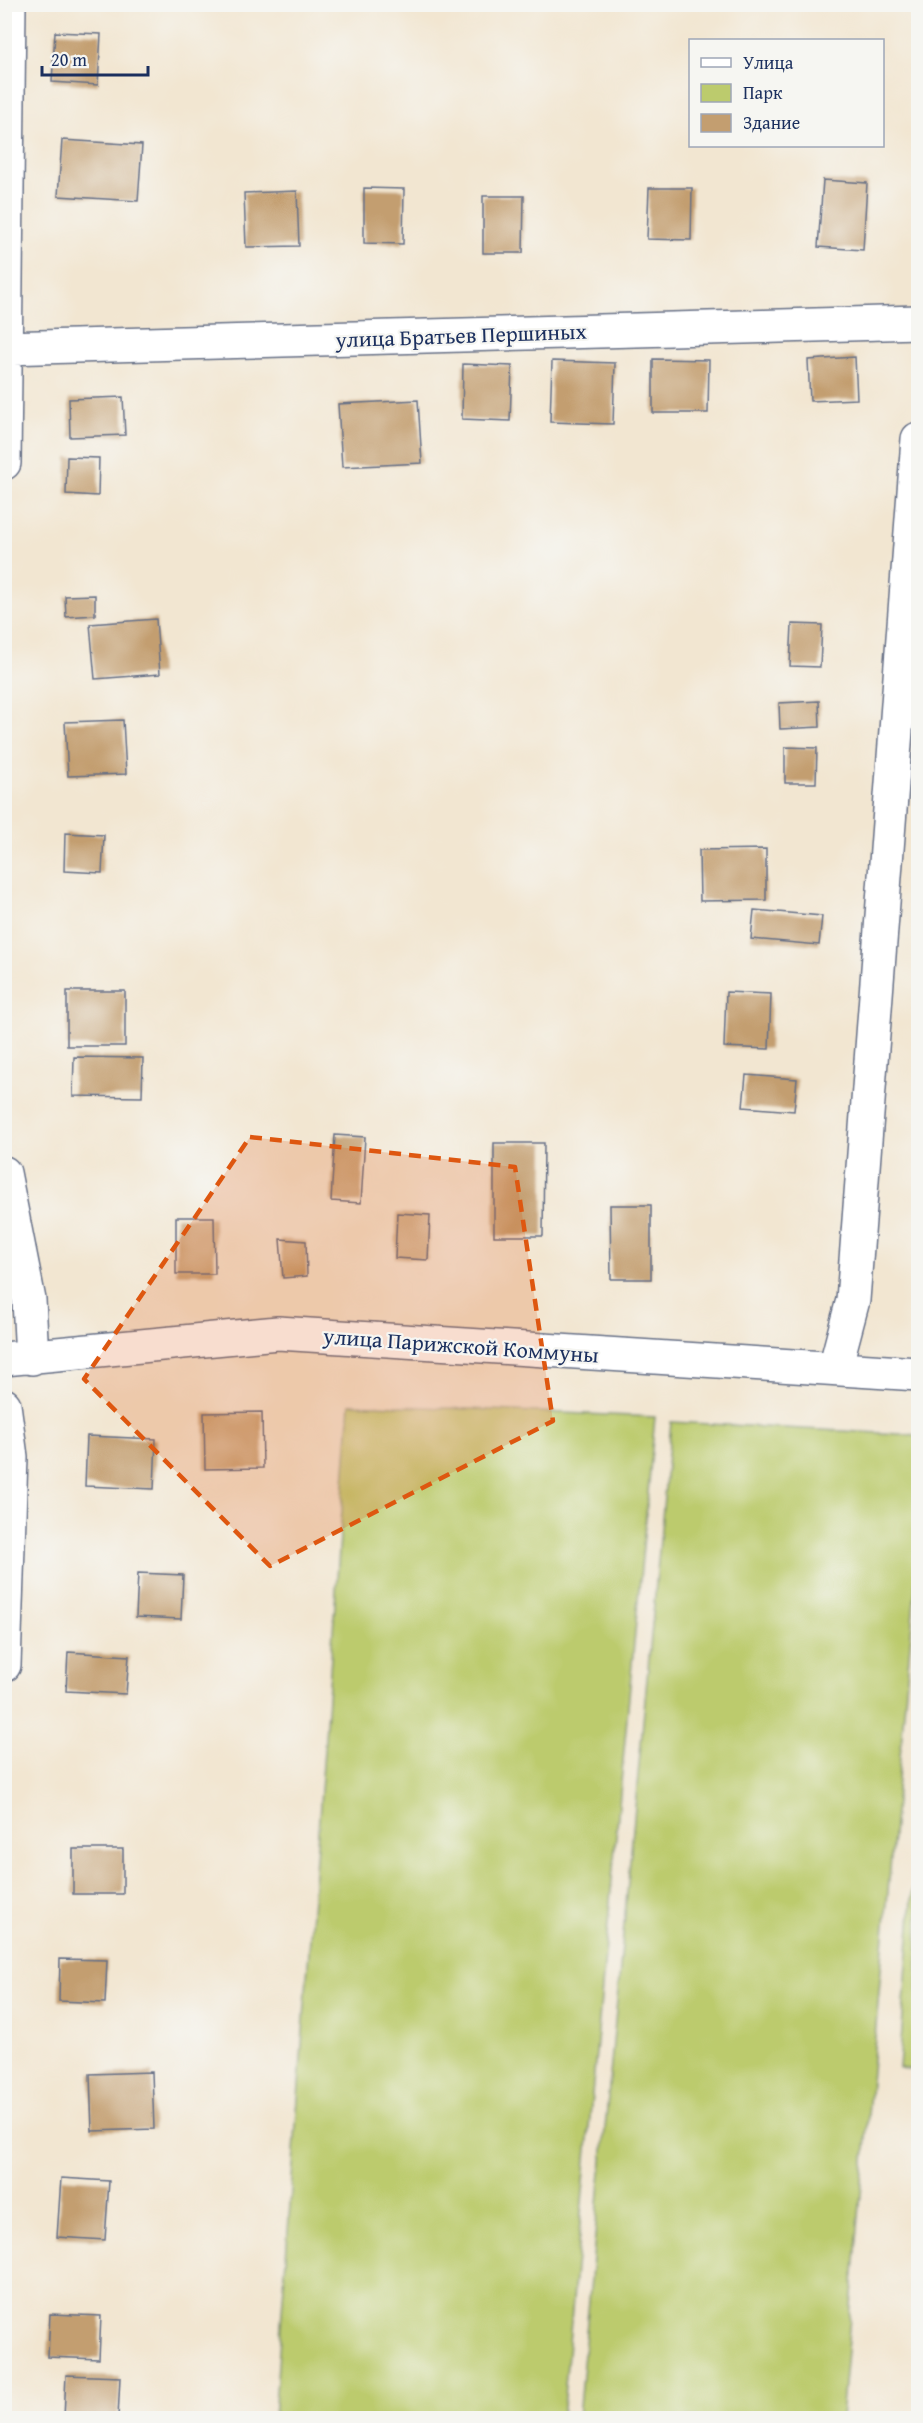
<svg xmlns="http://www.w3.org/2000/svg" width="923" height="2423" viewBox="0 0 923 2423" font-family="'Gentium Book Plus',serif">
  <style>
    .green { fill: #bccb6d; stroke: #6c7d66; stroke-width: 1.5 }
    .building { fill: #c39e70 }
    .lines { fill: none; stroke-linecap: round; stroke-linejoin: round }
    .minor-casing { stroke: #666f86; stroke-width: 36 }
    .minor { stroke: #fff; stroke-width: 33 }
    .marked { fill: #de5710; fill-opacity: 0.2; stroke: #de5710; stroke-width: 4.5; stroke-dasharray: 12 8; stroke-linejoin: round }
    .labels { text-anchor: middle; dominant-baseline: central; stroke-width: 4.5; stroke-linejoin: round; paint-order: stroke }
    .street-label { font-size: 22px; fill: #1b2f5e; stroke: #f6f6f2 }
  </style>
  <rect width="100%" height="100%" fill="#f6f6f2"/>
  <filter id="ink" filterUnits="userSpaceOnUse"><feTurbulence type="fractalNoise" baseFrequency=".0167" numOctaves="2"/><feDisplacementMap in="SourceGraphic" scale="12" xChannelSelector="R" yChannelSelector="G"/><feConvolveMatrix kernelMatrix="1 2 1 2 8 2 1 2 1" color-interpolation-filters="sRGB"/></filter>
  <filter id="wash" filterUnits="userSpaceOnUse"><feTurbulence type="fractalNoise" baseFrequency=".008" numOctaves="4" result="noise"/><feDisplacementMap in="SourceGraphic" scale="24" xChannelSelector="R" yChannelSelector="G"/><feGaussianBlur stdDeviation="1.35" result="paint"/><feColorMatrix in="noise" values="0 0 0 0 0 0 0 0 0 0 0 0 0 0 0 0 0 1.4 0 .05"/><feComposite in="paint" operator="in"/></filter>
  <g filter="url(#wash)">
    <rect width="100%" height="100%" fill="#f2e6d1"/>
    <!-- green -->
    <path class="green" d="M350,1404L655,1417L562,2418H274Z
      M671,1422L918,1435V1555L841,2418H578Z
      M918,1821V2070L899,2068Z"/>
    <g id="blocks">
      <!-- building -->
      <path class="building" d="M55,32L101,34L98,85L52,82Z
        M62,140L142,145L138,201L58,196Z
        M823,180L867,183L863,250L818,247Z
        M364,188L404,189L403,244L364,243Z
        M649,188H692L691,240L647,239Z
        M297,191L299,246L246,247L244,193Z
        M483,196H524L523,253H483Z
        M855,357L857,399L810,401L808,360Z
        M653,359L709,360L708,413H653Z
        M552,361L615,363L613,424L550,422Z
        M463,364L512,366L510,421L462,419Z
        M123,397L125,435L70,437L69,399Z
        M418,400L422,463L342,467L338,404Z
        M67,457L99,458L98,496L66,494Z
        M95,595V615L66,617L65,596Z
        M156,619L160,674L95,679L90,624Z
        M792,624L822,625L820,667L790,666Z
        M819,701L820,727L780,729L779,703Z
        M123,720L126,774L68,776L65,722Z
        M785,747L817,748L816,783H785Z
        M65,833L104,835L102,873L64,871Z
        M766,849V900L700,901L699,850Z
        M754,910L822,916L819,945L751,939Z
        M67,991H125V1046H67Z
        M726,992L771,994L769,1049L724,1047Z
        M74,1057L143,1058L142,1097L73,1096Z
        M746,1075L797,1079L794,1111L743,1107Z
        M335,1135L365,1137L361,1203L331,1201Z
        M494,1143H544L543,1236H494Z
        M610,1205H651V1279H611Z
        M397,1213L430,1215L428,1260L395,1258Z
        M176,1217H214L215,1274H176Z
        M280,1239L306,1241L307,1276L283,1278Z
        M262,1412L263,1468L205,1469L204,1413Z
        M87,1436L156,1439L154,1489L85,1486Z
        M138,1573L183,1575L181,1619L136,1617Z
        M68,1652L129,1656L126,1694L66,1691Z
        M73,1849H123V1894H73Z
        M60,1959L107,1960L105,2003L59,2001Z
        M152,2072L154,2129L92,2131L90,2074Z
        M61,2178L109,2181L105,2240L57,2237Z
        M50,2314L101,2316L99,2359L48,2357Z
        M66,2375L120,2377L118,2418H64Z"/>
    </g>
  </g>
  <g filter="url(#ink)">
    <use href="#blocks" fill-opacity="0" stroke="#666f86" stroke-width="1.5"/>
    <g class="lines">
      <!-- minor casing -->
      <g class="minor-casing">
        <path id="minor" d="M4,348L918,322
          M4,463L9,4
          M4,1173L29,1300L32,1358
          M4,1359L278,1333L918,1374
          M835,1368L853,1300L918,439
          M4,1405L11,1457L4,1665"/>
      </g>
      <!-- minor -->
      <use href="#minor" class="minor"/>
    </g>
  </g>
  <!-- marked area -->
  <path class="marked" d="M250,1137L515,1167L553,1421L270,1566L84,1379Z"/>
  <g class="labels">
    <!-- street labels -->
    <g class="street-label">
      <text transform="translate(461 335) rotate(-2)">улица Братьев Першиных</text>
      <text transform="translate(461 1345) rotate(4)">улица Парижской Коммуны</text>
    </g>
  </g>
  <!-- margin -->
  <rect width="923" height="2423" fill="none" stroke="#f6f6f2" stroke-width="24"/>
  <!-- legend -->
  <rect x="689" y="39" width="195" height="108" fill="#f6f6f2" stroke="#9ea6b7" stroke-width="1.5"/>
  <rect x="701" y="58" width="30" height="9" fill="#ffffff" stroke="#9ea6b7" stroke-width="1.5"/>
  <text x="743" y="69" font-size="18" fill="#1b2f5e">Улица</text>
  <rect x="701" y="84" width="30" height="18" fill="#bccb6d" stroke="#9ea6b7" stroke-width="1.5"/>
  <text x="743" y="99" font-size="18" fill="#1b2f5e">Парк</text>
  <rect x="701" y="114" width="30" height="18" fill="#c39e70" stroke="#9ea6b7" stroke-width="1.5"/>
  <text x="743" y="129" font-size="18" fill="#1b2f5e">Здание</text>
  <!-- scale -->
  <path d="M42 66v9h106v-9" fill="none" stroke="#1b2f5e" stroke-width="3"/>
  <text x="51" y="66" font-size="18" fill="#1b2f5e" stroke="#f6f6f2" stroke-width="4.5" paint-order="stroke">20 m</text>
</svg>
